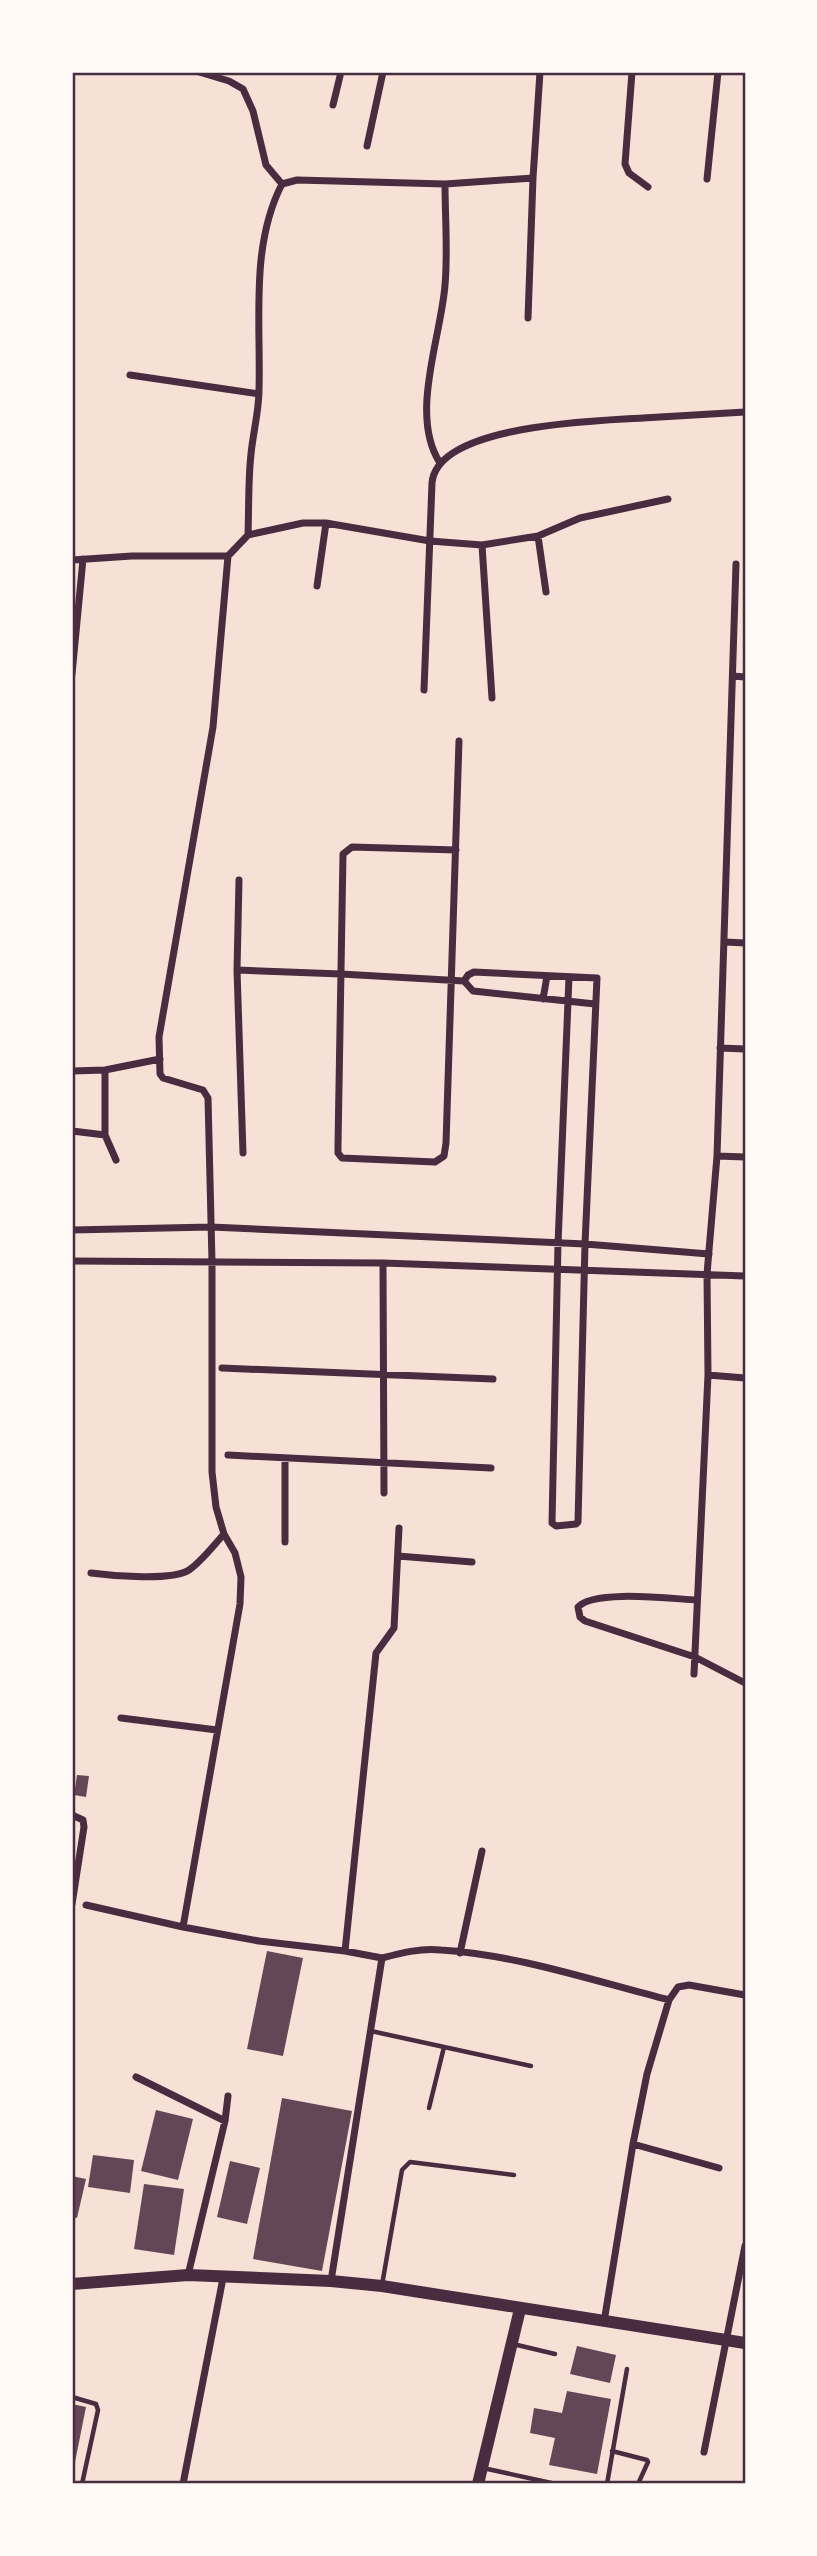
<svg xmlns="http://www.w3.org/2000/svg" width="817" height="2556" viewBox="0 0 817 2556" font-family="Poppins,sans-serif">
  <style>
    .building { fill: #644757 }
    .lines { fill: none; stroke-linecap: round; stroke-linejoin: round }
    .service { stroke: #4a2c40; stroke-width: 4.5 }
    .minor { stroke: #4a2c40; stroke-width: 7 }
    .secondary { stroke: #4a2c40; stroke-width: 12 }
    .neatline { fill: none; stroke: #4a2c40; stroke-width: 2.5 }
  </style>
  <rect width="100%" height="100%" fill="#f7e1d7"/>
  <!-- building -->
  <path class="building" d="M77,1775L89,1776L86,1797L74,1795Z
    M267,1951L303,1958L283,2056L247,2049Z
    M282,2098L352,2111L322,2271L253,2259Z
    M156,2110L193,2119L178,2180L141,2171Z
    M93,2155L134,2160L130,2193L88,2187Z
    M230,2161L260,2168L247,2224L217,2217Z
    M72,2176L86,2179L77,2218L72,2217Z
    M144,2184L184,2189L174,2255L134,2249Z
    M577,2346L616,2355L610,2383L570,2374Z
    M567,2391L611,2399L597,2474L549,2465L555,2438L530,2433L534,2408L562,2413Z
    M72,2404L86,2407L73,2472H72Z"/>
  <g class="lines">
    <!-- service -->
    <path class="service" d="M371,2031L531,2066
      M429,2108L444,2047
      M382,2285L402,2170L410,2162L514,2175
      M513,2344L555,2354
      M72,2397L96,2404L98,2410L82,2484
      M612,2451L647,2460L648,2462L638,2484
      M483,2468L556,2484
      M607,2484L627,2369"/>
    <!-- minor -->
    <path class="minor" d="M199,72L229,81L243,89L253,111L266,165L282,184
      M632,72L625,164L629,173L648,187
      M333,105L341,72
      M367,146L383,72
      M707,179L718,72
      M528,318L533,178L540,72
      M130,375L259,394
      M440,463C409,415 441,338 445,285C448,252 445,217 445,184
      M248,535C249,508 248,481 251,454C253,433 259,411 259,390C261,322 250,246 282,184L297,180L445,184L533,178
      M538,536L546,592
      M482,545L492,698
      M72,560L132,556H228
      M317,586L326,523
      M72,674L83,559
      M733,676L745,677
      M424,690L432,483C437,424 599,421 643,418C677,416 711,414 745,412
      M456,850L352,847L343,854L338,1145V1153L342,1158L435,1162L444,1156L446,1143L459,741
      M239,880L237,970L243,1153
      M725,942L745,943
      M237,970L341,974L464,981L473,991L595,1004
      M464,981L468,975L474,972L597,978L585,1244L578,1522L576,1524L556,1526L552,1523L558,1244L569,977
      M543,999L547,976
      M720,1048L745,1049
      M72,1071L105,1070L160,1059
      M72,1131L105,1135L116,1160
      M105,1135V1070
      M717,1156L745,1157
      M72,1230L211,1227L585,1244L709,1254
      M72,1261L383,1263L745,1276
      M383,1263L384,1493
      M222,1368L493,1379
      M708,1375L745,1378
      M228,1455L491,1468
      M285,1458V1542
      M398,1556L472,1562
      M91,1573C113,1576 172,1581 189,1570C202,1561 213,1546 224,1534
      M697,1600C673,1599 594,1589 578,1607L580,1617L585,1621L695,1657L745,1683
      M694,1674L708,1375L707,1274L717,1156L736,564
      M121,1718L217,1730
      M72,1815L83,1820L84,1827L72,1904
      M86,1905L183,1927
      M345,1951L376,1653L394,1628L399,1528
      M460,1953L482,1851
      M382,1958C401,1953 420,1948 441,1950C518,1955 594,1981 669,2000L678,1987L689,1985L745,1995
      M136,2077L225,2121
      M633,2144L719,2168
      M188,2275L225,2121L228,2096
      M331,2281L382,1958L345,1951L259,1941L183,1927L240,1604L241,1577L235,1553L224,1534L216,1507L212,1472V1262L208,1098L203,1090L163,1078L160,1074L159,1037L213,727L228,556L248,535L303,523H326L430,541L482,545L538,536L580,518L668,499
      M604,2322L633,2144L647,2074L669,2000
      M704,2452L745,2246
      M183,2484L223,2278"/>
    <!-- secondary -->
    <path class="secondary" d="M72,2284L188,2275L331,2281L382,2286L745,2343
      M478,2484L520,2309"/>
  </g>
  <!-- border -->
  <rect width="817" height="2556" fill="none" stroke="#fffaf5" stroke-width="147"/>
  <rect x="74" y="74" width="670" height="2408" class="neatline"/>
</svg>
